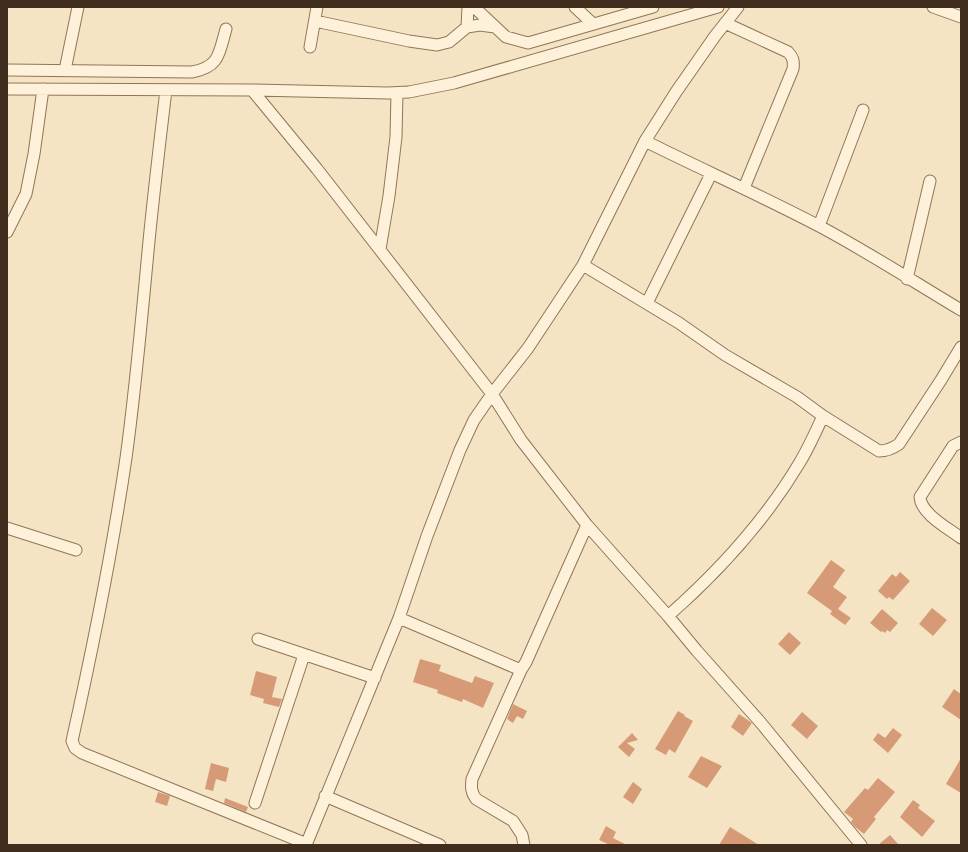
<svg xmlns="http://www.w3.org/2000/svg" width="968" height="852" viewBox="0 0 968 852" font-family="'PT Serif',serif">
  <style>
    .building { fill: #d69b76 }
    .lines { fill: none; stroke-linecap: round; stroke-linejoin: round }
    .minor-casing { stroke: #917558; stroke-width: 13 }
    .minor { stroke: #fdf1d9; stroke-width: 11 }
  </style>
  <rect width="100%" height="100%" fill="#f4e4c4"/>
  <!-- building -->
  <path class="building" d="M831,560L845,570L833,587L847,597L838,609L851,618L845,625L830,614L832,611L807,593Z
    M900,572L910,581L893,600L889,597L887,599L878,591L892,574L896,577Z
    M932,608L947,620L933,636L919,624Z
    M882,609L898,623L890,632L887,630L885,633L882,631L881,632L870,623Z
    M789,632L801,643L790,655L778,644Z
    M420,659L441,665L439,671L472,683L475,676L494,683L483,708L463,699L462,702L437,693L438,690L413,682Z
    M256,671L277,677L272,697L282,699L279,707L263,703L264,699L250,695Z
    M954,689L961,694V720L942,707Z
    M513,704L527,711L523,719L517,716L513,723L507,719Z
    M678,711L685,715L684,716L693,721L675,753L669,749L666,755L655,749Z
    M802,712L818,726L807,739L791,725Z
    M739,714L752,723L743,736L731,727Z
    M893,728L902,735L888,753L873,740L878,733L885,738Z
    M632,733L638,740L627,743L635,749L629,757L618,747Z
    M701,756L722,766L707,788L688,777Z
    M961,758V793L946,784Z
    M211,763L229,768L226,782L216,779L213,791L205,789Z
    M878,778L895,792L874,817L876,819L864,834L854,826L851,822L853,819L844,812L865,788L868,790Z
    M633,782L642,789L633,804L623,797Z
    M158,792L170,796L167,806L155,802Z
    M225,798L248,807L246,812L224,803Z
    M913,800L920,805L918,808L935,821L922,837L900,817Z
    M606,826L616,832L613,838L627,845H610L599,840Z
    M730,827L759,845H719Z
    M890,835L899,845H878Z"/>
  <g class="lines">
    <!-- minor casing -->
    <g class="minor-casing">
      <path id="minor" d="M474,7L506,37L528,43L653,7
        M575,7L593,24
        M933,7L961,17
        M315,21L409,41L437,45L449,42L467,27L468,7
        M725,23L788,52C793,57 794,61 793,69L744,188
        M467,27L480,25L495,27
        M310,47L317,7
        M7,70L192,72C220,67 219,53 226,29
        M65,70L78,7
        M7,89L252,90L388,93L409,92L454,83L718,7
        M166,90C160,140 154,191 149,241C142,314 136,386 126,458C112,553 93,647 72,741L75,748L82,753L307,844
        M252,90L317,169L492,394L521,440L587,525L668,616L697,651L761,723L861,845
        M645,141C703,170 762,196 819,226C868,252 914,282 961,310
        M819,226L863,110
        M7,232L26,194L34,154L43,89
        M380,249L389,196L396,137L397,93
        M583,265L679,323L725,355L797,397L823,416C816,431 809,447 800,462C765,521 719,571 668,616
        M907,279L930,181
        M647,303L711,174
        M823,416L879,451C887,451 892,449 899,444L941,380L961,347
        M961,442L953,446L920,497C921,514 948,528 961,538
        M7,528L76,550
        M399,618L521,670L526,662L587,525
        M258,639L375,678
        M521,670L472,779C471,787 471,792 476,799L513,821L522,835L524,845
        M325,796L440,845
        M255,803L304,655
        M306,845L399,618L427,536L460,450L474,420L492,394L528,348L583,265L645,141L676,92L715,36L738,7"/>
    </g>
    <!-- minor -->
    <use href="#minor" class="minor"/>
  </g>
  <!-- border -->
  <rect width="968" height="852" fill="none" stroke="#402d1d" stroke-width="16"/>
</svg>
